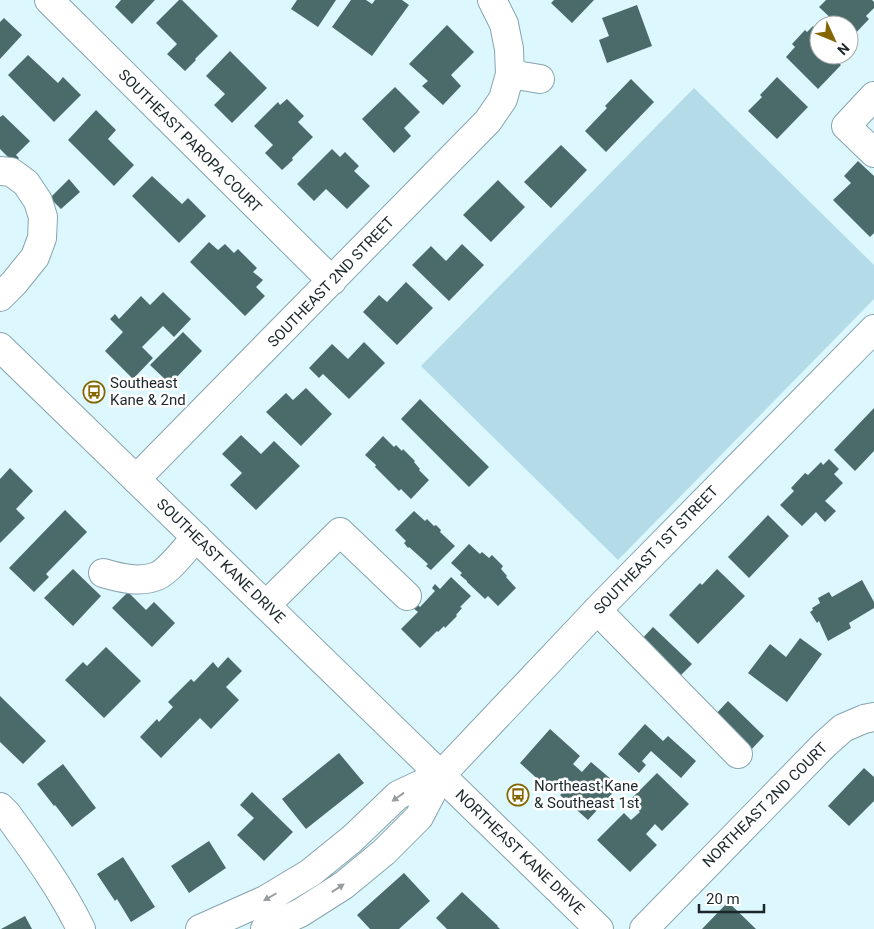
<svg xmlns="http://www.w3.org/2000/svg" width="874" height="929" viewBox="0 0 874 929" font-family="Roboto,sans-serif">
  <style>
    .green { fill: #b4dbe8 }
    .building { fill: #4b6a6a }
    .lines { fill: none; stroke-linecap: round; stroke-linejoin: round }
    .minor-casing { stroke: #86a4ae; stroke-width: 30 }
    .major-casing { stroke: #86a4ae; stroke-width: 30 }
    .minor { stroke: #fff; stroke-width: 28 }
    .major { stroke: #fff; stroke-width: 28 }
    .oneway { fill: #989ea0 }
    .labels { text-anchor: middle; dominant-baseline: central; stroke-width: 5; stroke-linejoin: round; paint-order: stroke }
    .street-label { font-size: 15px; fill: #1b272b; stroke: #fff }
    .poi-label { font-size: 15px; fill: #1b272b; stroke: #fff; text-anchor: start }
  </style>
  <rect width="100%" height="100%" fill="#ddf7ff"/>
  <!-- green -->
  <path class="green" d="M694,88L874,265V299L618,560L421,366Z"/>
  <!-- building -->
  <path class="building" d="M121,0H155L132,24L115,7Z
    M179,0H182L218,36L195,59L196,60L185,71L167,54L177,44L156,23Z
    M297,0H336L318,27L291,9Z
    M351,0H366L372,4L375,0H402L409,5L372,56L332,27Z
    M554,0H594L572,23L551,3Z
    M826,0H872L874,2V8L866,16L869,19L851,38L849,36V25H838L819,7Z
    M637,5L652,46L607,63L599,40L609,36L602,18Z
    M4,18L22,35L0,59V22Z
    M447,25L474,52L451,75L461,86L443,105L422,86L428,81L409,64Z
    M813,26L819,32V55H841L836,60L841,65L818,89L786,57L795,47L792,44L805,30L807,32Z
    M230,51L267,88L232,123L214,105L225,94L206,76Z
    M28,55L58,83L63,77L81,95L54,122L8,75Z
    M777,77L808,107L777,139L748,111L762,97L760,95Z
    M631,79L654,102L606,152L585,131L607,108L605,106Z
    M395,87L420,112L404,128L411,136L394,153L362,119Z
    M287,99L304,116L298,122L313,137L292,158L293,160L282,170L265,153L273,145L254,126L278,102L280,105Z
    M96,110L116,130L108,139L134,165L114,186L68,140Z
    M3,115L30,141L16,155L19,158L14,163L0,149V117Z
    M561,145L587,170L551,208L524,182Z
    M332,149L340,157L345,152L359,166L354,171L370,186L347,209L326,189L314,201L297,184Z
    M858,161L874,176V233L870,237L833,200L851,183L844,176Z
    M152,176L182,204L188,198L206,216L179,243L132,196Z
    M69,179L80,192L61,209L50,198Z
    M498,180L525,207L491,242L463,215Z
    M209,242L218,250L225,244L234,253L238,249L257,268L253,272L263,280L256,287L265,296L245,316L190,262Z
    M462,244L484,265L449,301L412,265L431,246L446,261Z
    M406,282L433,308L397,345L363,312L379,295L387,302Z
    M163,292L191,319L174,337L163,326L142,347L153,358L133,379L105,351L123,332L110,319L115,314L119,319L141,296L150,305Z
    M183,332L202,351L170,384L150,365Z
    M364,342L385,363L349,399L323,374L319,378L309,368L332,344L348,359Z
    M306,388L332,414L301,446L266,412L286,393L293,400Z
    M420,399L489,467L469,487L401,419Z
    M874,408V451L855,471L834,450Z
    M241,435L261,454L274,441L300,466L256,510L230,485L242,473L222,454Z
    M383,436L394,447L396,445L402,451L403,449L415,461L414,462L420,469L419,470L429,480L411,499L401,489L399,491L375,467L376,465L365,455Z
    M829,459L839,469L834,474L843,483L825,501L836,511L825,522L816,512L802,526L780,505L794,491L791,488L805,473L808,475L821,462L823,465Z
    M10,468L33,491L16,509L25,518L0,543V479Z
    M65,510L87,532L46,574L49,577L34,592L9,568Z
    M414,511L425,521L427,519L434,526L436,525L441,530L440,532L455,546L431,570L426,566L428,564L409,547L408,548L404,543L406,541L395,530Z
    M768,515L789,536L749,578L728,557Z
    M469,544L480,554L482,552L489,558L492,555L503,566L501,569L507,576L506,577L516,588L498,606L488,596L485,599L467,582V581L460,575L462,573L451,563Z
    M73,569L101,596L73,626L44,598Z
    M717,569L745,596L698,644L669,615L700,583L702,585Z
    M451,577L471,596L460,607L462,608L456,615L457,616L445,628L444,626L438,632L437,631L420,648L401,629L418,612L413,608L417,604L420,607L435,591L432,588L435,584L440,589Z
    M862,580L874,602V608L849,623L851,628L828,641L819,621L817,623L810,612L813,610L812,608L820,603L818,598L829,592L832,597Z
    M128,592L146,610L154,602L175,623L152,647L112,608Z
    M653,627L692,664L678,678L640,641Z
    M800,638L822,654L787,702L748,673L770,644L786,657Z
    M106,647L141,681L104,718L65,680L83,662L87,666Z
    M228,657L242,671L226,687L239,700L211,729L200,718L161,758L140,737L157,719L159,722L173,707L168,702L191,679L194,682L213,662L218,668Z
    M0,696L46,741L23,764L0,742Z
    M728,701L764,736L750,751L714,716Z
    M645,724L663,741L668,736L696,761L681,778L651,751L642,761L646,765L639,773L618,754Z
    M550,729L580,756L573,764L582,772L591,762L619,786L588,820L560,795L567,788L559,781L543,784L520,763Z
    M339,753L364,783L306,829L282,799Z
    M63,764L96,808L72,827L55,805L54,806L37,784Z
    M864,768L874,777V801L849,826L828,806Z
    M657,773L689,804L662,831L655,824L646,834L657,845L630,872L597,840L624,813L631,820L640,812L629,801Z
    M252,792L293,832L264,861L237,835L254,818L240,805Z
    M209,841L226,868L189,893L171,866Z
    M123,857L155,907L131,922L117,899L115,901L97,874Z
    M404,873L430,901L399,929H370L357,915Z
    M462,892L498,926H497L500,929H447L436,918Z
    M728,902L756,929H702Z
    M25,916L32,929H1Z"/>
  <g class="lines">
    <!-- minor casing -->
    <g class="minor-casing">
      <path id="minor" d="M49,0L332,281
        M510,74L540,79
        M874,96L846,126L874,153
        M0,171L11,172L26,183L38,201L43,217L42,238L35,257L14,283L0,297
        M136,479L488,121L503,99L510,74L509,49L504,24L492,0
        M103,573C120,578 140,583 157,576C169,571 187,547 196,537
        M266,605L340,532L407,596
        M597,610L738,754
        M0,807L7,814C34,851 61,888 81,929
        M200,929L265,900L310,873L352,839L398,795L441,775
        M265,929L300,913L344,885L384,852L419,817L441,775L603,604L874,329
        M644,929L824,745L843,728L864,719L874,717"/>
    </g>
    <!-- major casing -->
    <g class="major-casing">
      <path id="major" d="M0,347L599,929"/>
    </g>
    <!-- minor -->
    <use href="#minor" class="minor"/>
    <!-- major -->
    <use href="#major" class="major"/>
  </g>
  <!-- one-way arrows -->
  <defs><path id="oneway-solid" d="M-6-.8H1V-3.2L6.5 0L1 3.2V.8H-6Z" transform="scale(1.25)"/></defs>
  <g class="oneway">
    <use href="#oneway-solid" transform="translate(398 797) rotate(144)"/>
    <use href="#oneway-solid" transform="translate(338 888) rotate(-33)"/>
    <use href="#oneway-solid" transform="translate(270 897) rotate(150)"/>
  </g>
  <!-- icons -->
  <defs>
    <g id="bus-ring" transform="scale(1.125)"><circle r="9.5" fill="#fff" stroke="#836600" stroke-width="1.5"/><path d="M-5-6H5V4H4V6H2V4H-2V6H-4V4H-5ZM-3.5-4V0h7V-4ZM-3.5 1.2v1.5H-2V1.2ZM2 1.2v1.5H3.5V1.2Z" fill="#836600"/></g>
  </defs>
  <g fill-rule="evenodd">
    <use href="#bus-ring" x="94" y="392"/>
    <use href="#bus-ring" x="518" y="795"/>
  </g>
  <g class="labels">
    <!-- street labels -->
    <g class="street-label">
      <text transform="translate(190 141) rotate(45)">SOUTHEAST PAROPA COURT</text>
      <text transform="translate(331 282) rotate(-46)">SOUTHEAST 2ND STREET</text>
      <text transform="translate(656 550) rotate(-46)">SOUTHEAST 1ST STREET</text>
      <text transform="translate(221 561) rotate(44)">SOUTHEAST KANE DRIVE</text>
      <text transform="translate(765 805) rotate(-45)">NORTHEAST 2ND COURT</text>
      <text transform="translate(520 852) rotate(44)">NORTHEAST KANE DRIVE</text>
    </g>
    <!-- poi labels -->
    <g class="poi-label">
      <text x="110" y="383">Southeast<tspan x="110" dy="17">Kane &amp; 2nd</tspan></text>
      <text x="534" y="786">Northeast Kane<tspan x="534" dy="17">&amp; Southeast 1st</tspan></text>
    </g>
  </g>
  <!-- north arrow -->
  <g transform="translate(834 40) rotate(134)"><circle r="24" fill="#ffffff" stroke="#a4a9aa"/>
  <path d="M0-4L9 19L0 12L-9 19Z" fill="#836600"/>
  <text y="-8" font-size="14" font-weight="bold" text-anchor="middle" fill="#1b272b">N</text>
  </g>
  <!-- scale -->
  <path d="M699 904v8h65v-8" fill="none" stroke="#1b272b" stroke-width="2.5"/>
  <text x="706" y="904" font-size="15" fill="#1b272b" stroke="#ffffff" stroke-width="4" paint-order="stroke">20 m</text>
</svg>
